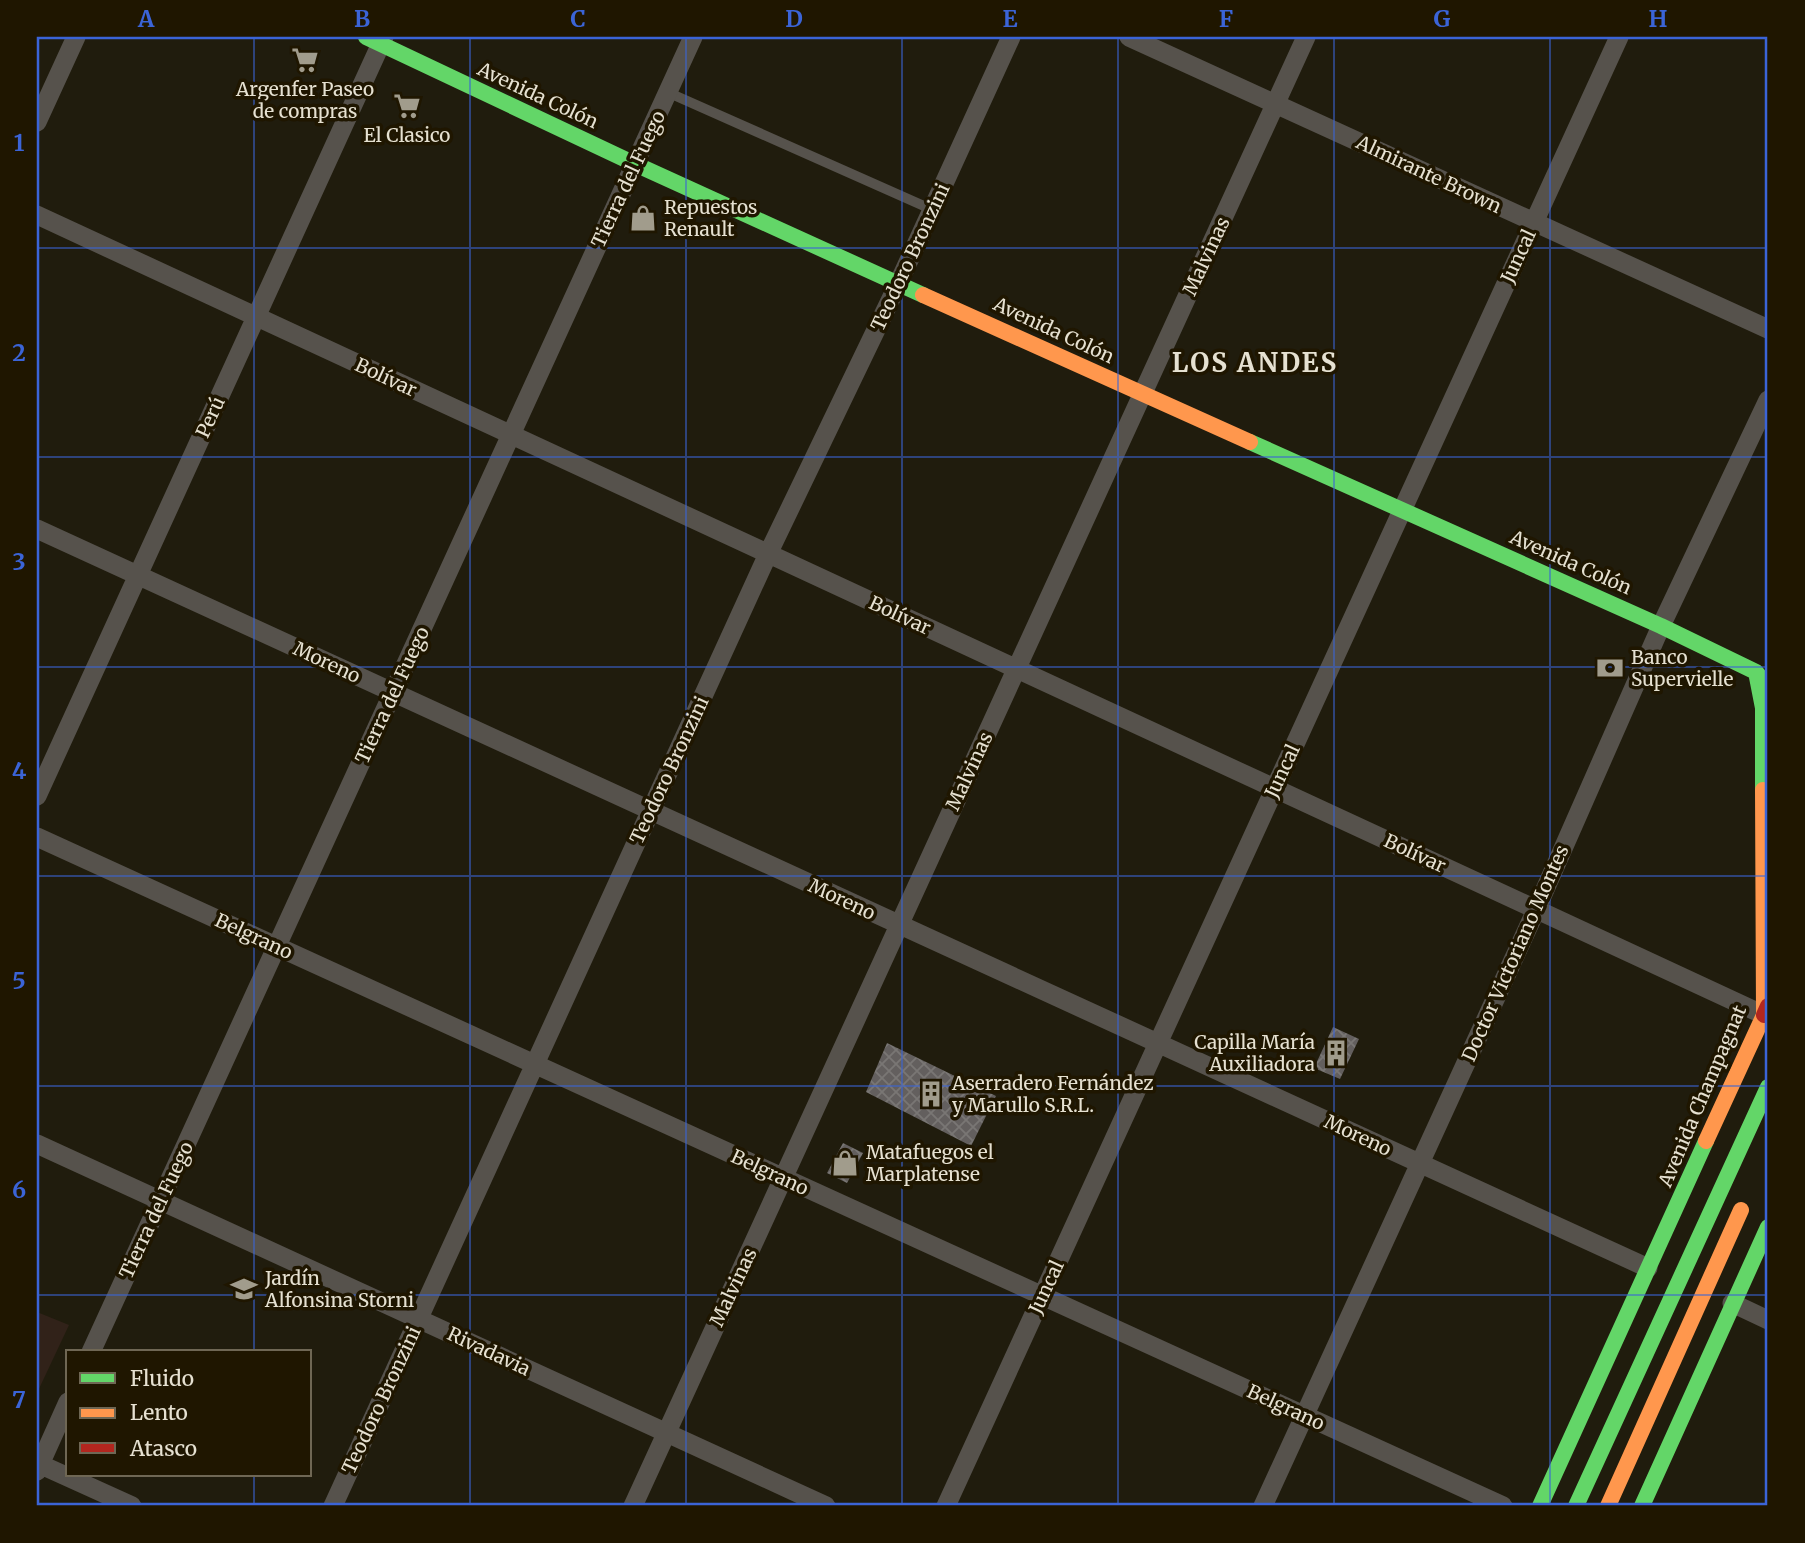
<svg xmlns="http://www.w3.org/2000/svg" width="1805" height="1543" viewBox="0 0 1805 1543" font-family="Merriweather,serif">
  <style>
    .education { fill: #312219 }
    .building { fill: url(#building-cross-hatch) }
    .lines { fill: none; stroke-linecap: round; stroke-linejoin: round }
    .lane { stroke: #56524c; stroke-width: 10 }
    .street { stroke: #56524c; stroke-width: 19 }
    .fast { stroke: #63d668; stroke-width: 16 }
    .slow { stroke: #ff974d; stroke-width: 16 }
    .jam { stroke: #b3261e; stroke-width: 16 }
    .grid { fill: none; stroke: #3b64d7; stroke-width: 2; stroke-opacity: 0.55 }
    .labels { text-anchor: middle; dominant-baseline: central; stroke-width: 7; stroke-linejoin: round; paint-order: stroke }
    .poi-label { font-size: 19px; fill: #e6e1d1; stroke: #1f1600; text-anchor: start }
    .street-label { font-size: 19px; fill: #e6e1d1; stroke: #1f1600 }
    .district-label { font-size: 26px; font-weight: bold; letter-spacing: 2px; fill: #e6e1d1; stroke: #1f1600 }
    .neatline { fill: none; stroke: #3b64d7; stroke-width: 2.5 }
    .grid-label { font-size: 23px; text-anchor: middle; font-weight: bold; fill: #3b64d7 }
  </style>
  <defs>
    <pattern id="building-cross-hatch" width="8" height="8" patternUnits="userSpaceOnUse" patternTransform="scale(1.75)"><rect width="8" height="8" fill="#635f5e"/><path d="M0 0l8 8M0 8l8-8" fill="none" stroke="#797674"/></pattern>
  </defs>
  <rect width="100%" height="100%" fill="#201c0d"/>
  <!-- education -->
  <path class="education" d="M37,1312L69,1325L37,1393Z"/>
  <!-- building -->
  <path class="building" d="M1333,1027L1359,1039L1340,1079L1314,1068Z
    M887,1043L996,1096L971,1146L866,1092Z
    M843,1143L863,1153L847,1183L827,1173Z"/>
  <g class="lines">
    <!-- lane -->
    <path class="lane" d="M667,92L933,210"/>
    <!-- street -->
    <path class="street" d="M1129,37L1768,329
      M37,122L76,37
      M37,215L1764,1015
      M37,529L1648,1268
      M37,796L384,37
      M37,837L1503,1506
      M37,1144L826,1506
      M1732,1303L1768,1320
      M91,1352L693,37
      M37,1463L132,1506
      M37,1471L68,1402
      M333,1506L768,554L899,282L1011,37
      M633,1506L1306,37
      M946,1506L1619,37
      M1263,1506L1536,910L1661,626L1768,400"/>
    <!-- fast -->
    <path class="fast" d="M366,37L635,164L923,295
      M1250,442L1661,626L1756,672L1768,687
      M1756,672L1763,708V790
      M1540,1506L1706,1141
      M1576,1506L1768,1087
      M1642,1506L1768,1227"/>
    <!-- slow -->
    <path class="slow" d="M923,295L1250,442
      M1706,1141L1764,1015L1763,790
      M1608,1506L1741,1210"/>
    <!-- jam -->
    <path class="jam" d="M1764,1015L1768,1006"/>
  </g>
  <!-- grid -->
  <path class="grid" d="M254,37V1352M470,37V1506M686,37V1506M902,37V1506M1118,37V1506M1334,37V1506M1550,37V1506M37,248H1768M37,457H1768M37,667H1768M37,876H1768M37,1086H1768M37,1295H1768M254,1475V1506"/>
  <!-- icons -->
  <defs>
    <g id="supermarket-bare" transform="scale(2.1)"><path d="M-6-5.5h2.5l.6 2H6L4.5 2H-2.5L-4.4-4H-6ZM-1.5 3.2a1.3 1.3 0 1 0 .1 0ZM3 3.2a1.3 1.3 0 1 0 .1 0Z" fill="#a19c8c" stroke="#1f1600" stroke-width="2.5" paint-order="stroke"/></g>
    <g id="shop-bare" transform="scale(2.1)"><path d="M-5-2.5h2.3a2.7 3.5 0 0 1 5.4 0H5L5.5 6h-11ZM-1.5-2.5h3a1.5 2.3 0 0 0-3 0Z" fill="#a19c8c" stroke="#1f1600" stroke-width="2.5" paint-order="stroke"/></g>
    <g id="bank-bare" transform="scale(2.1)"><path d="M-6-4H6V4H-6ZM0-2.3a2.3 2.3 0 1 0 0 4.6a2.3 2.3 0 1 0 0-4.6Z" fill="#a19c8c" stroke="#1f1600" stroke-width="2.5" paint-order="stroke"/></g>
    <g id="building-bare" transform="scale(2.1)"><path d="M-4-6H4V6H1V3H-1V6H-4ZM-2.5-4.3h1.7v1.8h-1.7ZM.8-4.3h1.7v1.8H.8ZM-2.5-1h1.7V.8h-1.7ZM.8-1h1.7V.8H.8Z" fill="#a19c8c" stroke="#1f1600" stroke-width="2.5" paint-order="stroke"/></g>
    <g id="school-bare" transform="scale(2.1)"><path d="M0-5L7-2L0 1L-7-2ZM-4 1L0 2.5L4 1V4Q0 6-4 4Z" fill="#a19c8c" stroke="#1f1600" stroke-width="2.5" paint-order="stroke"/></g>
  </defs>
  <g fill-rule="evenodd">
    <use href="#supermarket-bare" x="305" y="60"/>
    <use href="#supermarket-bare" x="407" y="106"/>
    <use href="#shop-bare" x="643" y="218"/>
    <use href="#bank-bare" x="1610" y="668"/>
    <use href="#building-bare" x="1336" y="1053"/>
    <use href="#building-bare" x="931" y="1094"/>
    <use href="#shop-bare" x="845" y="1163"/>
    <use href="#school-bare" x="244" y="1289"/>
  </g>
  <g class="labels">
    <!-- poi labels -->
    <g class="poi-label">
      <text x="305" y="89" text-anchor="middle">Argenfer Paseo<tspan x="305" dy="22">de compras</tspan></text>
      <text x="407" y="135" text-anchor="middle">El Clasico</text>
      <text x="664" y="207">Repuestos<tspan x="664" dy="22">Renault</tspan></text>
      <text x="1631" y="657">Banco<tspan x="1631" dy="22">Supervielle</tspan></text>
      <text x="1315" y="1042" text-anchor="end">Capilla María<tspan x="1315" dy="22">Auxiliadora</tspan></text>
      <text x="952" y="1083">Aserradero Fernández<tspan x="952" dy="22">y Marullo S.R.L.</tspan></text>
      <text x="866" y="1152">Matafuegos el<tspan x="866" dy="22">Marplatense</tspan></text>
      <text x="265" y="1278">Jardín<tspan x="265" dy="22">Alfonsina Storni</tspan></text>
    </g>
    <!-- street labels -->
    <g class="street-label">
      <text transform="translate(538 95) rotate(25)">Avenida Colón</text>
      <text transform="translate(1429 174) rotate(25)">Almirante Brown</text>
      <text transform="translate(628 179) rotate(-65)">Tierra del Fuego</text>
      <text transform="translate(1206 256) rotate(-65)">Malvinas</text>
      <text transform="translate(1518 256) rotate(-65)">Juncal</text>
      <text transform="translate(910 257) rotate(-65)">Teodoro Bronzini</text>
      <text transform="translate(1054 330) rotate(25)">Avenida Colón</text>
      <text transform="translate(386 377) rotate(25)">Bolívar</text>
      <text transform="translate(210 417) rotate(-65)">Perú</text>
      <text transform="translate(1571 562) rotate(24)">Avenida Colón</text>
      <text transform="translate(900 615) rotate(25)">Bolívar</text>
      <text transform="translate(327 662) rotate(25)">Moreno</text>
      <text transform="translate(392 695) rotate(-65)">Tierra del Fuego</text>
      <text transform="translate(669 770) rotate(-65)">Teodoro Bronzini</text>
      <text transform="translate(969 771) rotate(-65)">Malvinas</text>
      <text transform="translate(1282 771) rotate(-65)">Juncal</text>
      <text transform="translate(1415 853) rotate(25)">Bolívar</text>
      <text transform="translate(842 899) rotate(25)">Moreno</text>
      <text transform="translate(254 936) rotate(25)">Belgrano</text>
      <text transform="translate(1515 953) rotate(-66)">Doctor Victoriano Montes</text>
      <text transform="translate(1702 1096) rotate(-67)">Avenida Champagnat</text>
      <text transform="translate(1358 1135) rotate(25)">Moreno</text>
      <text transform="translate(770 1172) rotate(25)">Belgrano</text>
      <text transform="translate(156 1210) rotate(-65)">Tierra del Fuego</text>
      <text transform="translate(733 1287) rotate(-65)">Malvinas</text>
      <text transform="translate(1046 1287) rotate(-65)">Juncal</text>
      <text transform="translate(489 1351) rotate(25)">Rivadavia</text>
      <text transform="translate(381 1400) rotate(-65)">Teodoro Bronzini</text>
      <text transform="translate(1286 1407) rotate(25)">Belgrano</text>
    </g>
    <!-- district labels -->
    <g class="district-label">
      <text x="1255" y="362">LOS ANDES</text>
    </g>
  </g>
  <!-- border -->
  <rect width="1805" height="1543" fill="none" stroke="#1f1600" stroke-width="77"/>
  <!-- legend -->
  <rect x="66" y="1350" width="245" height="126" fill="#1f1600" stroke="#6f6754" stroke-width="2"/>
  <rect x="80" y="1373" width="35" height="10" fill="#63d668" stroke="#6f6754" stroke-width="2"/>
  <text x="130" y="1386" font-size="21" fill="#e6e1d1">Fluido</text>
  <rect x="80" y="1408" width="35" height="10" fill="#ff974d" stroke="#6f6754" stroke-width="2"/>
  <text x="130" y="1420" font-size="21" fill="#e6e1d1">Lento</text>
  <rect x="80" y="1443" width="35" height="10" fill="#b3261e" stroke="#6f6754" stroke-width="2"/>
  <text x="130" y="1456" font-size="21" fill="#e6e1d1">Atasco</text>
  <rect x="38" y="38" width="1728" height="1466" class="neatline"/>
  <g class="grid-label">
    <text x="146" y="27">A</text>
    <text x="362" y="27">B</text>
    <text x="578" y="27">C</text>
    <text x="794" y="27">D</text>
    <text x="1010" y="27">E</text>
    <text x="1226" y="27">F</text>
    <text x="1442" y="27">G</text>
    <text x="1658" y="27">H</text>
    <text x="19" y="151">1</text>
    <text x="19" y="361">2</text>
    <text x="19" y="570">3</text>
    <text x="19" y="779">4</text>
    <text x="19" y="989">5</text>
    <text x="19" y="1198">6</text>
    <text x="19" y="1408">7</text>
  </g>
</svg>
